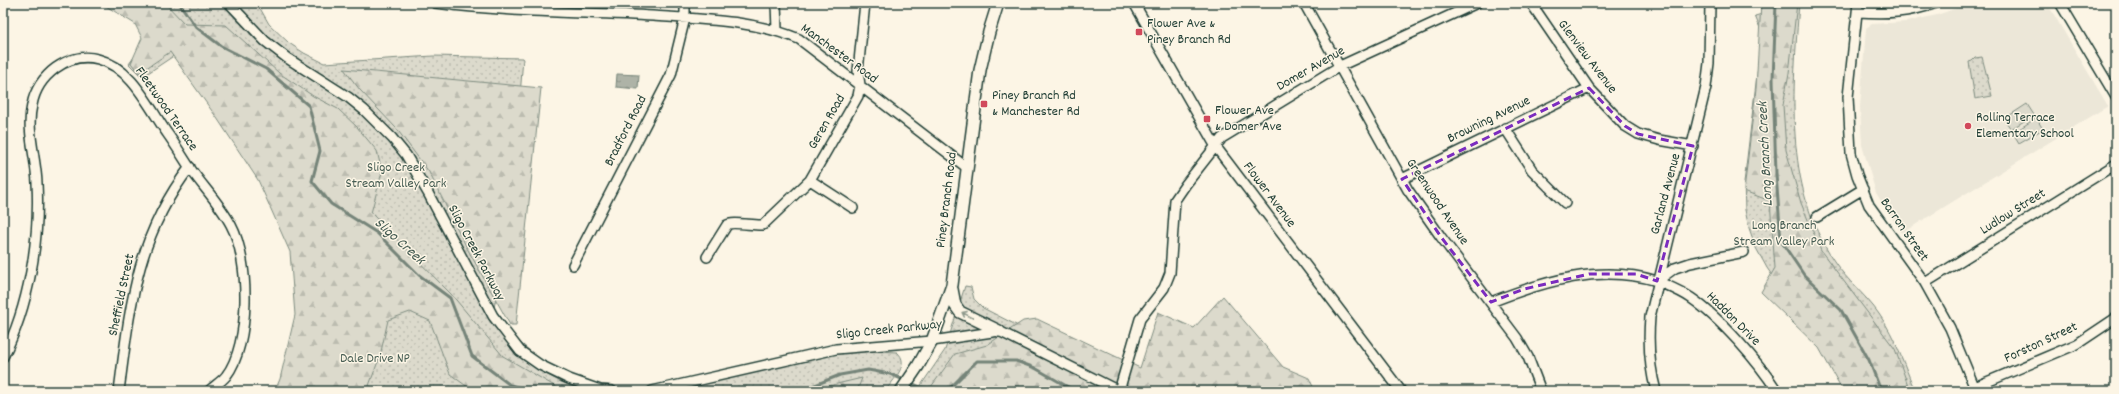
<svg xmlns="http://www.w3.org/2000/svg" width="2119" height="394" viewBox="0 0 2119 394" font-family="Dekko,sans-serif">
  <style>
    .built { fill: #ece7d8 }
    .grass { fill: url(#grass-dots); stroke: #7e8c80 }
    .forest { fill: url(#forest-firs); stroke: #7e8c80 }
    .pitch { fill: #dcdacc; stroke: #7e8c80 }
    .water { fill: url(#water-ripples); stroke: #758479 }
    .lines { fill: none; stroke-linecap: round; stroke-linejoin: round }
    .stream { stroke: #758479; stroke-width: 3 }
    .minor-casing { stroke: #1f3d34; stroke-width: 12 }
    .major-casing { stroke: #1f3d34; stroke-width: 14 }
    .minor { stroke: #fcf5e5; stroke-width: 9 }
    .major { stroke: #fcf5e5; stroke-width: 11 }
    .oneway { stroke: #8e998c }
    .marked { fill: none; stroke: #7b2cbf; stroke-width: 3; stroke-dasharray: 8 5; stroke-linejoin: round }
    .poi-dot { fill: #d1495b; stroke: #fcf5e5; stroke-width: 1.5 }
    .labels { text-anchor: middle; dominant-baseline: central; stroke-width: 3; stroke-linejoin: round; paint-order: stroke }
    .poi-label { font-size: 14px; fill: #1f3d34; stroke: #fcf5e5; text-anchor: start }
    .street-label { font-size: 14px; fill: #1f3d34; stroke: #fcf5e5 }
    .park-label { font-size: 14px; fill: #455c52; stroke: #fcf5e5 }
    .water-label { font-size: 15px; font-style: italic; fill: #435a51; stroke: #fcf5e5 }
  </style>
  <defs>
    <pattern id="grass-dots" width="8" height="8" patternUnits="userSpaceOnUse"><rect width="8" height="8" fill="#dcdacc"/><path d="M2 2h.1M6 6h.1" fill="none" stroke="#bcbcb0" stroke-width="1.8" stroke-linecap="round"/></pattern>
    <pattern id="forest-firs" width="22" height="20" patternUnits="userSpaceOnUse"><rect width="22" height="20" fill="#dcdacc"/><path d="M5 1l3.5 6h-7zM16 11l3.5 6h-7z" fill="#bcbcb0"/></pattern>
    <pattern id="water-ripples" width="26" height="14" patternUnits="userSpaceOnUse"><rect width="26" height="14" fill="#aeb3a7"/><path d="M2 4q2-2 4 0t4 0M15 11q2-2 4 0t4 0" fill="none" stroke="#8d9389"/></pattern>
  </defs>
  <rect width="100%" height="100%" fill="#fcf5e5"/>
  <filter id="ink" filterUnits="userSpaceOnUse"><feTurbulence type="fractalNoise" baseFrequency=".025" numOctaves="2"/><feDisplacementMap in="SourceGraphic" scale="8" xChannelSelector="R" yChannelSelector="G"/><feConvolveMatrix kernelMatrix="1 2 1 2 8 2 1 2 1" color-interpolation-filters="sRGB"/></filter>
  <g filter="url(#ink)">
    <!-- built -->
    <path class="built" d="M1971,3H2047L2108,106L1902,233L1876,193L1862,145L1860,107L1866,28L1872,24L1906,22L1937,15Z"/>
    <!-- grass -->
    <path class="grass" d="M134,3H257L269,24L289,43L304,53L324,63L433,56L523,58L510,222L494,308L516,339L537,357L542,372L561,382L586,391H293L298,340L291,230L181,51L142,77L129,64L160,21Z
      M1769,3H1799C1793,90 1783,185 1834,261C1847,281 1866,295 1879,314C1896,338 1904,365 1915,391H1851L1767,268L1756,248L1749,228L1745,210L1744,183L1762,33L1755,16L1769,12Z
      M1982,57L1992,96L1975,99L1969,62L1972,61L1975,58Z
      M965,286L971,287L974,299L983,308L1145,391H917L945,350Z
      M853,350L897,352C911,364 893,380 885,391H673L807,358Z"/>
    <!-- forest -->
    <path class="forest" d="M101,3H165L185,24L226,25L279,73L313,96L338,109L357,127L377,151L382,172L371,213L451,294L503,356L563,391H473L450,374L430,321L410,312L388,320L380,356L367,391H275L280,379L295,315L290,252L258,180L217,118L170,52L139,73L131,63L142,38L135,24Z
      M1761,3H1797L1789,73L1783,105L1786,150L1801,203L1821,251L1895,349L1910,391H1843L1819,348L1761,292L1775,268L1770,201L1744,191L1756,88Z
      M344,69L541,88L516,325H510L468,250L429,172L396,128L360,90Z
      M1223,296L1283,367L1309,378L1315,391H928L955,354L987,345L1023,321L1037,319L1140,368L1158,312L1194,328Z
      M862,378L857,391H814L820,388Z"/>
    <!-- pitch -->
    <path class="pitch" d="M2027,104L2034,115L2011,129L2004,119Z
      M2036,118L2043,129L2019,143L2013,133Z"/>
    <!-- water -->
    <path class="water" d="M617,74L639,75L638,89L616,87Z"/>
    <g class="lines">
      <!-- stream -->
      <path class="stream" d="M179,3L196,27L221,46L266,69L309,106L320,151L312,181L331,204L377,233L419,275L450,298L472,356L510,385L532,391
        M1776,3L1773,79L1776,174L1781,241L1804,275L1841,310L1869,360L1881,391
        M810,391V387L840,375L868,370L890,374L920,387L949,389L977,361H1016L1035,368L1075,391"/>
      <!-- minor casing -->
      <g class="minor-casing">
        <path id="minor" d="M229,3L265,41L287,58L348,97L364,110L392,138L406,155L428,193L493,316L520,351L540,365L569,379L600,390L612,391
          M435,3C507,12 581,12 653,16C702,19 753,20 799,39L966,167
          M776,3L777,30
          M1134,3L1216,147L1401,391
          M1304,3L1408,190L1441,237L1517,338L1528,357L1541,391
          M1531,3L1589,88L1625,126L1638,134L1659,140L1693,146
          M1858,3L1848,97L1851,153L1857,175L1869,205L1925,283L1950,328L1976,391
          M2060,3L2116,97
          M1858,12C1887,14 1908,13 1936,3
          M1505,128L1532,170L1565,203
          M1402,179L1589,88
          M810,180L858,96L860,85L858,71L865,3
          M1817,217L1863,189
          M707,257L727,225C732,221 754,226 763,225L810,180L853,208
          M573,265L671,75L685,18V3
          M1657,281C1668,286 1681,291 1691,298C1720,318 1758,361 1777,391
          M1925,283L2116,164
          M1491,302C1544,281 1601,264 1657,281L1675,268L1690,263L1744,252
          M3,357C29,307 40,239 37,183C36,157 26,130 32,105C37,76 68,51 98,59C131,67 149,107 167,133C175,144 182,156 190,168C203,187 220,204 231,225C250,260 251,344 226,376C221,382 214,386 209,391
          M1975,387L2077,344L2116,318
          M119,391C130,307 136,237 190,167
          M652,391L836,349L932,341L999,331L1119,391L1140,319L1164,288L1170,273L1175,200L1186,184L1222,138L1340,66L1477,3
          M1656,391C1649,366 1648,342 1650,317L1706,87L1709,63L1710,3"/>
      </g>
      <!-- major casing -->
      <g class="major-casing">
        <path id="major" d="M952,289L955,305L960,312L999,331
          M901,391L918,366L932,341L952,285L980,70L989,32L998,3"/>
      </g>
      <!-- minor -->
      <use href="#minor" class="minor"/>
      <!-- major -->
      <use href="#major" class="major"/>
    </g>
    <!-- one-way arrows -->
    <defs><path id="oneway-shaft" d="M-6 0H5M1.5-3L5.5 0L1.5 3" fill="none" stroke-width="1.6" stroke-linecap="round" stroke-linejoin="round"/></defs>
    <use class="oneway" href="#oneway-shaft" transform="translate(967 315) rotate(-152)"/>
  </g>
  <!-- marked area -->
  <path class="marked" d="M1589,88L1625,126L1638,134L1693,146L1657,281L1636,274H1589L1524,289L1491,302L1441,237L1402,179Z"/>
  <!-- markers -->
  <g class="poi-dot">
    <rect x="1135" y="28" width="8" height="8" rx="2"/>
    <rect x="980" y="100" width="8" height="8" rx="2"/>
    <rect x="1203" y="115" width="8" height="8" rx="2"/>
    <circle cx="1968" cy="126" r="4"/>
  </g>
  <g class="labels">
    <!-- poi labels -->
    <g class="poi-label">
      <text x="1147" y="24">Flower Ave &amp;<tspan x="1147" dy="16">Piney Branch Rd</tspan></text>
      <text x="992" y="96">Piney Branch Rd<tspan x="992" dy="16">&amp; Manchester Rd</tspan></text>
      <text x="1215" y="111">Flower Ave<tspan x="1215" dy="16">&amp; Domer Ave</tspan></text>
      <text x="1976" y="118">Rolling Terrace<tspan x="1976" dy="16">Elementary School</tspan></text>
    </g>
    <!-- street labels -->
    <g class="street-label">
      <text transform="translate(839 54) rotate(36)">Manchester Road</text>
      <text transform="translate(1587 57) rotate(53)">Glenview Avenue</text>
      <text transform="translate(1311 69) rotate(-30)">Domer Avenue</text>
      <text transform="translate(166 109) rotate(55)">Fleetwood Terrace</text>
      <text transform="translate(1489 120) rotate(-26)">Browning Avenue</text>
      <text transform="translate(827 122) rotate(-60)">Geren Road</text>
      <text transform="translate(626 131) rotate(-63)">Bradford Road</text>
      <text transform="translate(1666 194) rotate(-75)">Garland Avenue</text>
      <text transform="translate(1269 195) rotate(53)">Flower Avenue</text>
      <text transform="translate(947 200) rotate(-83)">Piney Branch Road</text>
      <text transform="translate(1437 202) rotate(56)">Greenwood Avenue</text>
      <text transform="translate(2013 212) rotate(-32)">Ludlow Street</text>
      <text transform="translate(1904 230) rotate(55)">Barron Street</text>
      <text transform="translate(476 253) rotate(62)">Sligo Creek Parkway</text>
      <text transform="translate(122 295) rotate(-78)">Sheffield Street</text>
      <text transform="translate(1733 319) rotate(45)">Haddon Drive</text>
      <text transform="translate(889 330) rotate(-6)">Sligo Creek Parkway</text>
      <text transform="translate(2041 343) rotate(-25)">Forston Street</text>
    </g>
    <!-- park labels -->
    <g class="park-label">
      <text x="396" y="168">Sligo Creek<tspan x="396" dy="16">Stream Valley Park</tspan></text>
      <text x="1784" y="226">Long Branch<tspan x="1784" dy="16">Stream Valley Park</tspan></text>
      <text x="375" y="359">Dale Drive NP</text>
    </g>
    <!-- water labels -->
    <g class="water-label">
      <text transform="translate(1766 154) rotate(-93)">Long Branch Creek</text>
      <text transform="translate(399 242) rotate(42)">Sligo Creek</text>
    </g>
  </g>
  <!-- margin -->
  <rect width="2119" height="394" fill="none" stroke="#fcf5e5" stroke-width="16"/>
  <rect x="8" y="8" width="2103" height="378" fill="none" stroke="#1f3d34" stroke-width="1.5" filter="url(#ink)"/>
</svg>
